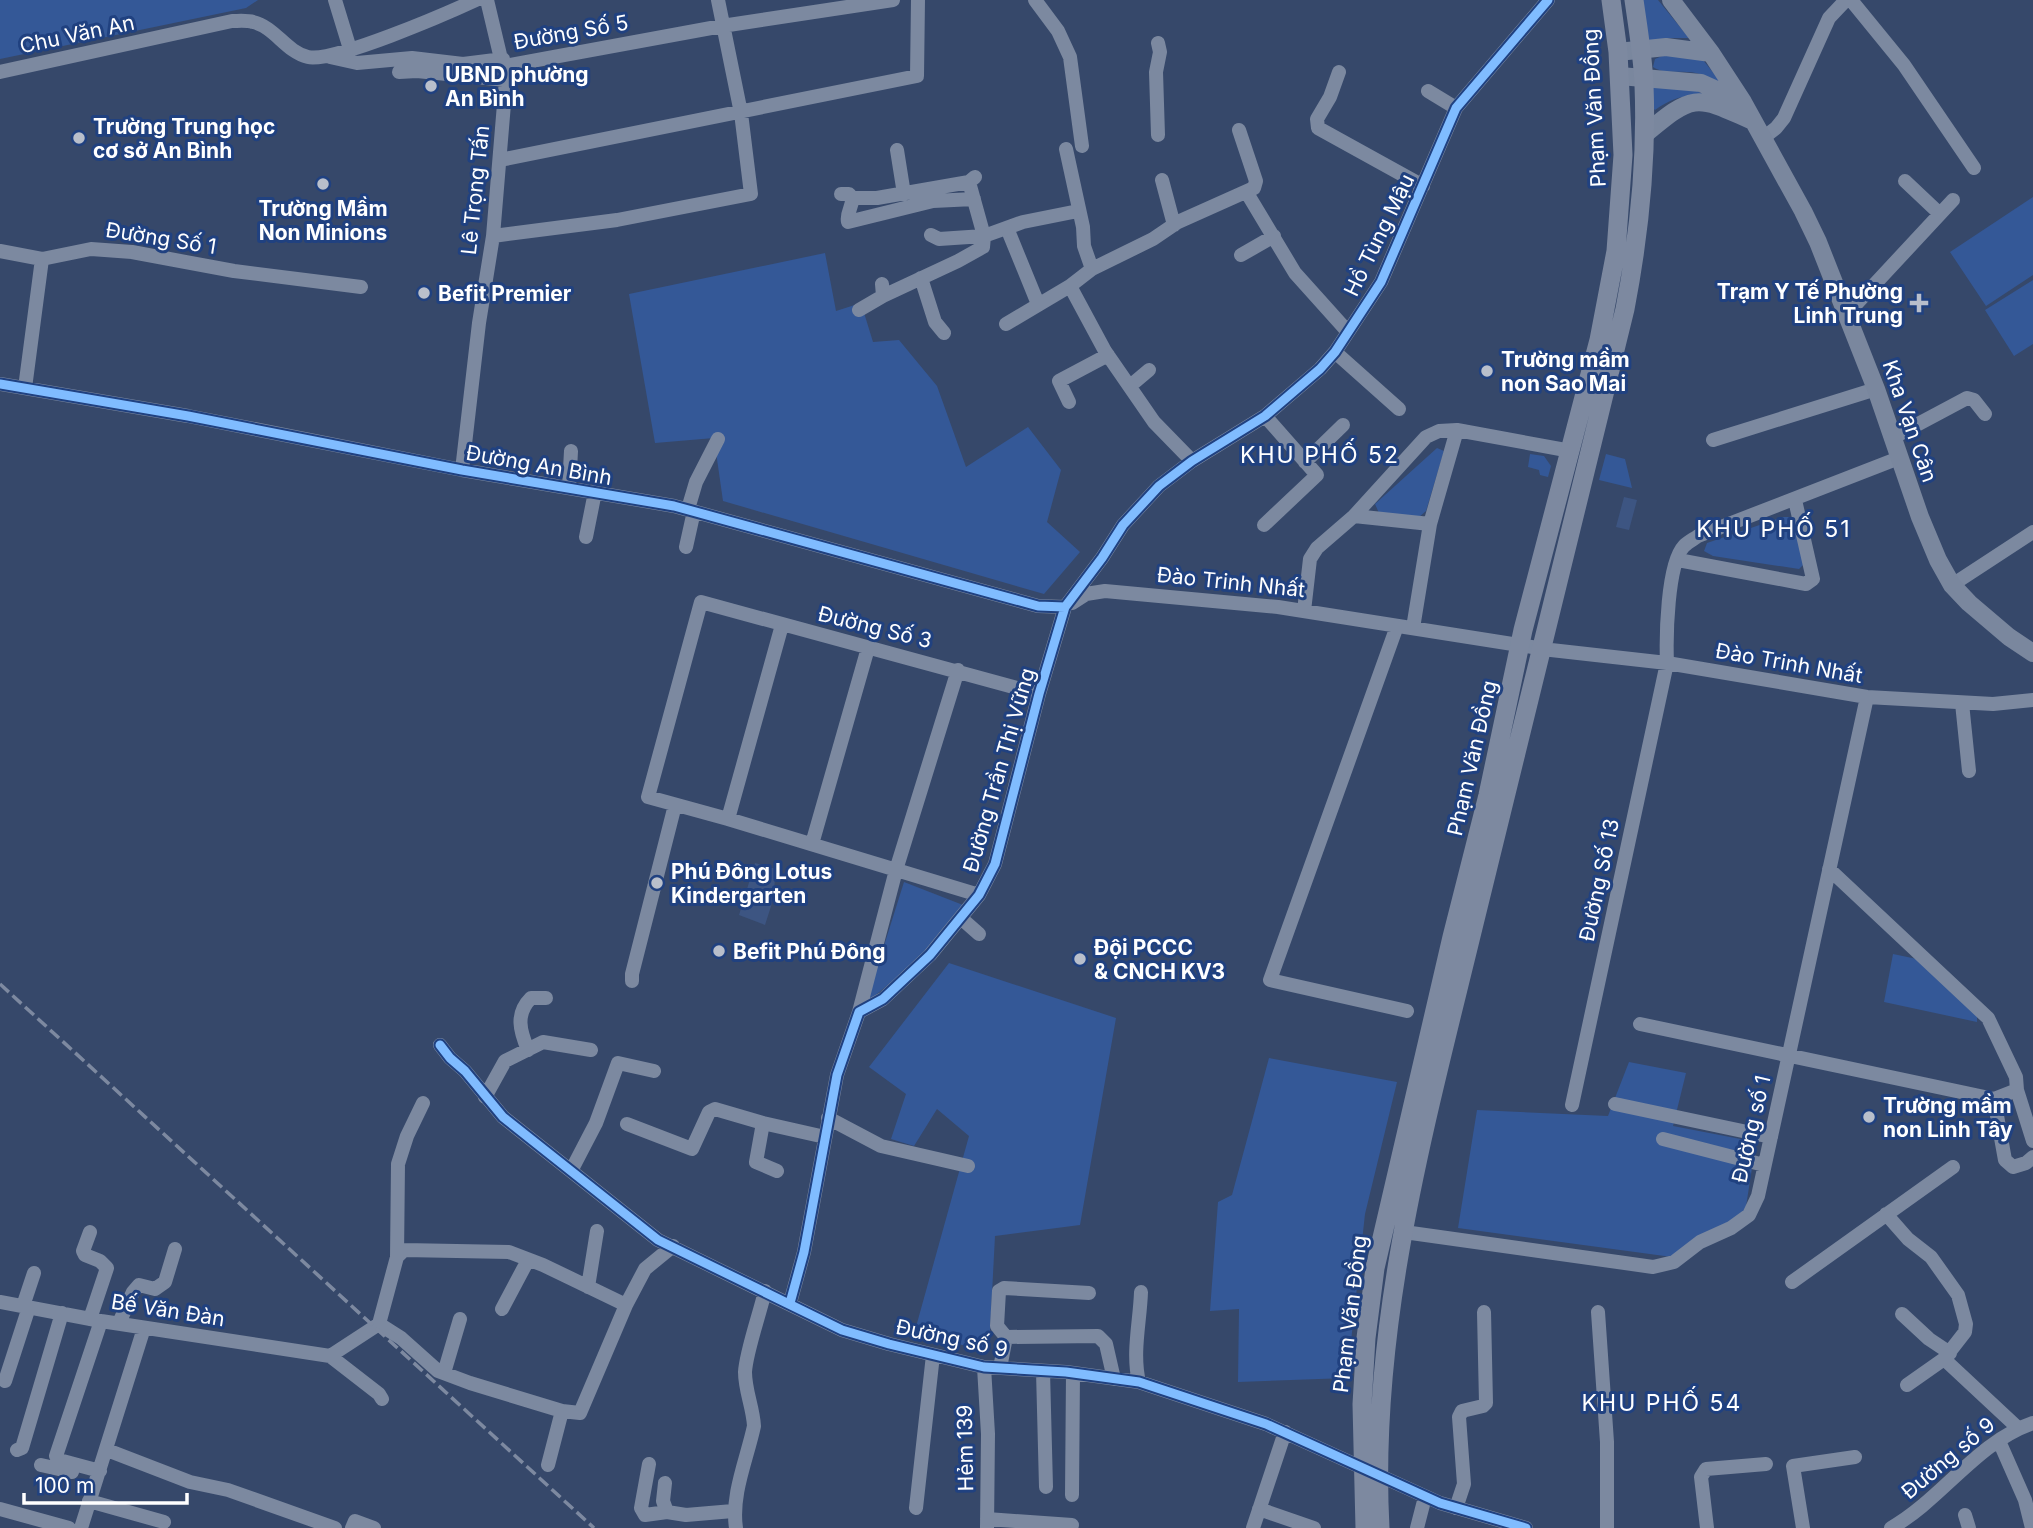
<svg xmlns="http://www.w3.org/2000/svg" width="2033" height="1528" viewBox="0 0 2033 1528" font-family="Inter,sans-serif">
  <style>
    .green { fill: #345897 }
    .water { fill: #3d5582 }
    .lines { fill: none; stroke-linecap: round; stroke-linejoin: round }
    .minor { stroke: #7c89a0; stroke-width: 14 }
    .major { stroke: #7a879e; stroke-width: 18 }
    .highway { stroke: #7d89a0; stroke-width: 19 }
    .rail { stroke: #7d89a0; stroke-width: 3.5; stroke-dasharray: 12 5; stroke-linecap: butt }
    .cycleway-casing { stroke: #204180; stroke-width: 13 }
    .cycleway { stroke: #80bcff; stroke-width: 9 }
    .poi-dot { fill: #b9bfcb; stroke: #204180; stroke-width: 2.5 }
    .labels { text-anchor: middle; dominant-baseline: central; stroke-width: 6; stroke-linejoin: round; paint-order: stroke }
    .street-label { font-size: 21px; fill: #fff; stroke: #204180 }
    .poi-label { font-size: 21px; font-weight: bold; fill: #fff; stroke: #204180; text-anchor: start }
    .neighbourhood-label { font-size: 23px; letter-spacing: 2px; fill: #fff; stroke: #204180 }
  </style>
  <rect width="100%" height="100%" fill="#36486a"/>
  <!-- green -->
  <path class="green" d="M0,0H258L246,8L0,59Z
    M1638,0H1658L1689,38H1665L1647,44Z
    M1667,54L1703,60L1724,86C1712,79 1701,72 1687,72C1674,71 1664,74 1653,67L1655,59Z
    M1651,84L1693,89L1709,97C1686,94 1673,97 1655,110L1651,106Z
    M2033,197V275L1986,306L1950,252Z
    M825,253L836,311L861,303L873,342L899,340L937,386L966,467L1028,427L1061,470L1047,522L1080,552L1044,594L723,501L714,438L655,443L629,294Z
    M2033,280V344L2014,356L1985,310Z
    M1437,448L1444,451L1426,511L1419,517L1379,513L1375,504Z
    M1530,454L1544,456L1551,466L1548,477L1540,475L1539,470L1528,467Z
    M1606,454L1625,459L1632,488L1599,480Z
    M1783,517H1789L1794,523L1805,563L1799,569L1713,556L1704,551L1707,543Z
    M904,882L963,905L918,960L866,1003Z
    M1893,954L1917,959L1977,1016V1022L1884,1002Z
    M949,963L1116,1018L1080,1225L995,1236L989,1351L914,1334L969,1136L937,1109L914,1146L891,1139L906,1094L869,1067Z
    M1269,1058L1397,1082L1365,1214L1347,1378L1238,1382L1239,1309L1210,1311L1218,1202L1232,1195Z
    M1629,1062L1686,1073L1673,1126L1756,1142L1745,1213L1672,1257L1458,1228L1477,1110L1608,1116Z"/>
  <!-- water -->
  <path class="water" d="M1624,497L1637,500L1629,530L1616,527Z
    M755,863L776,869L773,900L765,925L739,915Z"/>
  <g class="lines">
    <!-- minor -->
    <path class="minor" d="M335,0L350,49
      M1035,0L1058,31L1070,57L1082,146
      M1851,0L1904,65L1974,168
      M1158,43L1160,52L1156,72L1158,135
      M330,57L357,63L412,58L463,64L503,59
      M504,66L722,26L893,0
      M0,72L232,21C238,21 247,20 253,22C275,27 286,52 308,57C333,63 448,13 476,0
      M399,72L417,71L506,80
      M1339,72L1330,97L1317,119L1318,128L1423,186
      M1428,91L1456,108
      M1763,138L1776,128L1784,118L1829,18L1846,0
      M1066,149L1083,227L1084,246L1092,269L1070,286L1105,351L1154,422L1192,461
      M897,150L904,194
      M500,160L917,76L918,0
      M1162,180L1174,225
      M1905,181L1940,214
      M969,182L984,236L1023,222L1078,211
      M1247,193L1295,273L1348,332
      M841,194H849L852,198H877L969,182L975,177
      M852,198C853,207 846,212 848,222L933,201L974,199
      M1007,228L1038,304
      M493,236L617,220L751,194L741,113L718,0
      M0,251L42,259
      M1241,255L1274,236
      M1092,269L1153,239L1178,222L1254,188L1256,181L1239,130
      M921,278L935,322L944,333
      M882,284L883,296L958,261L983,247L984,236L939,239L931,235
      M859,310L883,296
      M1847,314L1953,200
      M1006,324L1070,286
      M1335,352L1399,409
      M0,384L188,416L462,470L674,506L1038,606L1065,607
      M1130,386L1149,370
      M25,388L42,259L91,249L132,252L234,271L361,287
      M1069,402L1059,381L1108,355
      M1892,438L1967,398L1974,400L1985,414
      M1713,440L1876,389
      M1305,462L1343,425
      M462,470L479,323L493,236L506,80L487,0
      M569,488L571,451
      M688,509L696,482L718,439
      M1354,516L1430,524
      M1264,525L1317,475L1265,416
      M586,537L595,492
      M686,547L694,511
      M1678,560L1806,584L1813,579L1795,500
      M1952,585L2033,532
      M1072,603L1086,594L1105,591L1278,607L1551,650L1667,663L1867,697L1993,704L2033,700
      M1304,611L1310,559L1317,548L1354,516L1426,437L1439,431L1457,430L1571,451
      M1397,626L1270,980L1407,1011
      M1413,628L1430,524L1457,430
      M1962,703L1969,771
      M728,819L782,625
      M812,844L868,648
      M979,895L728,819L648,797L701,602L1039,694
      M962,919L979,934
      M632,981V974L675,805
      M859,1012L896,870L958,670
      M1640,1024L1994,1099L2017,1090L2016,1077L1988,1018L1829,869
      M440,1045L450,1058L465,1071L503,1117L658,1240L842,1330L889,1344L984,1367L1066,1372L1139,1382L1266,1424L1440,1503L1526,1528
      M528,1050C520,1031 515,1014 531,998H546
      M2017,1090L2033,1141
      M485,1097L505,1061L543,1042L591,1050
      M1994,1099L2005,1160L2013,1167L2026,1163L2033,1157
      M1615,1104L1771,1137
      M1572,1105L1667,663C1666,638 1667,564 1684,546C1688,542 1694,539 1698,536L1899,458
      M828,1118L881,1146L968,1166
      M763,1123L756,1162L777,1171
      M627,1124L692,1149L709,1112L715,1109L763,1123L825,1137
      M1663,1139L1764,1165
      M571,1171L596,1123L618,1063L654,1071
      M1886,1214L1908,1239L1931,1257L1958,1295L1966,1324L1965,1332L1944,1359L2018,1428
      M90,1232L83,1251L85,1255L100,1261L107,1268L90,1319
      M1404,1232L1653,1267L1674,1262L1700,1242L1731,1228L1749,1215L1758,1196L1867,697
      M397,1257L398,1164L407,1136L423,1103
      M1792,1282L1953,1167
      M588,1287L597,1231
      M0,1302L101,1321L330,1356L379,1394L382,1399
      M790,1303L804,1252L837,1075L859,1012L883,999L930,955L979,895L995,864L1039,694L1065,607L1102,558L1123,525L1159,486L1192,461L1265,416L1320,369L1335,352L1381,282L1456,108L1548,0
      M23,1306L34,1273
      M502,1309L528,1260
      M1598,1312L1607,1442V1528
      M1902,1314L1929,1339L1950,1353
      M119,1323L133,1292L139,1285L155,1289L165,1282L175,1249
      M379,1324L401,1338L438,1371L470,1383L562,1411L580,1413L626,1305L645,1269L673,1246
      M379,1324L397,1257L404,1250L509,1252L543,1265L626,1305
      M1006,1337L1098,1336L1106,1344L1114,1379
      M330,1356L379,1324
      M984,1367L988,1434L987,1528
      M1000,1368L1006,1337L997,1326L999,1291L1004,1288L1089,1293
      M1043,1371L1046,1487
      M444,1373L460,1319
      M5,1381L29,1307
      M1139,1382C1132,1353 1140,1322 1141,1292
      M1907,1385L1944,1359
      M1999,1441L2025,1500L2032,1528
      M17,1450L22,1448L62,1313
      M107,1450L190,1482L228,1490L335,1528
      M649,1464L641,1508L645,1515L667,1512
      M41,1465L72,1472
      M548,1465L562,1411
      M100,1471L59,1460L56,1456L101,1321
      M665,1483L663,1501L667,1512L686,1515L733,1511
      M1072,1495L1073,1373
      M89,1501L164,1522
      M916,1508L933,1355
      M1456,1508L1464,1484L1459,1417L1462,1411L1483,1406L1486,1403L1484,1312
      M0,1509L69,1528
      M1259,1509L1314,1528
      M1965,1515L1969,1528
      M987,1519L1072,1525
      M81,1528L144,1328
      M352,1528L355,1521L374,1528
      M736,1528C731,1494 747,1459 754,1426C753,1407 745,1391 745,1372C746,1352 760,1313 765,1291
      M1253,1528L1285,1432
      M1417,1528L1425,1497
      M1707,1528L1701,1477L1706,1469L1766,1464
      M1803,1528L1793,1466L1855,1457
      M1891,1528C1942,1499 1977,1442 2033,1423"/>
    <!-- major -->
    <path class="major" d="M1671,0L1711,53L1743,102L1803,211L1818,242L1876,389L1920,517L1938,560L1952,585L1969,603L2009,637L2033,653
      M1618,52L1666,47L1711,53
      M1620,76L1701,83L1741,101
      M1644,135C1694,93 1695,95 1753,121"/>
    <!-- highway -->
    <path class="highway" d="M1365,1528L1362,1404L1366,1338L1375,1268L1452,937L1488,795L1523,630L1599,340L1616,251L1623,155L1618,52L1611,0
      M1380,1528C1369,1327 1424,1129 1471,936C1521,726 1572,517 1625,309C1639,236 1647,159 1644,85C1643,57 1638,28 1634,0"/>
    <!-- rail -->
    <path class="rail" d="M0,984L594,1528"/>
    <!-- cycleway casing -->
    <g class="cycleway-casing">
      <path id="cycleway" d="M0,384L188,416L462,470L674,506L1038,606L1065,607
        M440,1045L450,1058L465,1071L503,1117L658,1240L842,1330L889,1344L984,1367L1066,1372L1139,1382L1266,1424L1440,1503L1526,1528
        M790,1303L804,1252L837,1075L859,1012L883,999L930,955L979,895L995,864L1039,694L1065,607L1102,558L1123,525L1159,486L1192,461L1265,416L1320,369L1335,352L1381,282L1456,108L1548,0"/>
    </g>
    <!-- cycleway -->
    <use href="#cycleway" class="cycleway"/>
  </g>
  <!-- markers -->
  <g class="poi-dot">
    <circle cx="431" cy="86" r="7"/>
    <circle cx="79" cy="138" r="7"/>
    <circle cx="323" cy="184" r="7"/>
    <circle cx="424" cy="293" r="7"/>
    <path d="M1915.5 292.5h7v7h7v7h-7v7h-7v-7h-7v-7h7z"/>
    <circle cx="1487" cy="371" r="7"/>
    <circle cx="657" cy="883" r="7"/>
    <circle cx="719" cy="951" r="7"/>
    <circle cx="1080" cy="959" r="7"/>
    <circle cx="1869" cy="1117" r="7"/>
  </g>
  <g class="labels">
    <!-- street labels -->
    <g class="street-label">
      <text transform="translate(571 32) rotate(-10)">Đường Số 5</text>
      <text transform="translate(77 34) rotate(-12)">Chu Văn An</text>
      <text transform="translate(1594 108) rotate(-93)">Phạm Văn Đồng</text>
      <text transform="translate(475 190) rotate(-84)">Lê Trọng Tấn</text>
      <text transform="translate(1379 235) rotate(-64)">Hồ Tùng Mậu</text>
      <text transform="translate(161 238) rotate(9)">Đường Số 1</text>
      <text transform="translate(1910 421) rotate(71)">Kha Vạn Cân</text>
      <text transform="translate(539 465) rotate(10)">Đường An Bình</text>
      <text transform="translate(1231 582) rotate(6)">Đào Trinh Nhất</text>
      <text transform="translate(875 627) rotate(14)">Đường Số 3</text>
      <text transform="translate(1789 663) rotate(10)">Đào Trinh Nhất</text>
      <text transform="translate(1472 758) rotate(-77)">Phạm Văn Đồng</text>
      <text transform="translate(999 770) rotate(-74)">Đường Trần Thị Vững</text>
      <text transform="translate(1599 880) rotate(-78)">Đường Số 13</text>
      <text transform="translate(1751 1129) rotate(-77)">Đường số 1</text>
      <text transform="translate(168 1310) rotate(9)">Bế Văn Đàn</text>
      <text transform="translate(1350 1314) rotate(-83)">Phạm Văn Đồng</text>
      <text transform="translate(952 1338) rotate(12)">Đường số 9</text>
      <text transform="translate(965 1448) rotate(-91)">Hẻm 139</text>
      <text transform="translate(1948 1458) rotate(-40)">Đường số 9</text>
    </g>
    <!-- poi labels -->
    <g class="poi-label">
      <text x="445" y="74">UBND phường<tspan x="445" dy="24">An Bình</tspan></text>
      <text x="93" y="126">Trường Trung học<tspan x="93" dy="24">cơ sở An Bình</tspan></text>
      <text x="323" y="208" text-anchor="middle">Trường Mầm<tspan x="323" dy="24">Non Minions</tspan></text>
      <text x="1903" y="291" text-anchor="end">Trạm Y Tế Phường<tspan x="1903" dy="24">Linh Trung</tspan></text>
      <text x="438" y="293">Befit Premier</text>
      <text x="1501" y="359">Trường mầm<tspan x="1501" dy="24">non Sao Mai</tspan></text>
      <text x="671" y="871">Phú Đông Lotus<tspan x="671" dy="24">Kindergarten</tspan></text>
      <text x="1094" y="947">Đội PCCC<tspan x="1094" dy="24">&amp; CNCH KV3</tspan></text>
      <text x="733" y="951">Befit Phú Đông</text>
      <text x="1883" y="1105">Trường mầm<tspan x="1883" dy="24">non Linh Tây</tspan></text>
    </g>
    <!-- neighbourhood labels -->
    <g class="neighbourhood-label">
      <text x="1320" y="455">KHU PHỐ 52</text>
      <text x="1774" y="529">KHU PHỐ 51</text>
      <text x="1662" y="1403">KHU PHỐ 54</text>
    </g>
  </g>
  <!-- scale -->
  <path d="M24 1493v10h163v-10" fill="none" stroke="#ffffff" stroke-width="3.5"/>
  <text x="35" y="1493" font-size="21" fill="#ffffff" stroke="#204180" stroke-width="5" paint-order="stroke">100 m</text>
</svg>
